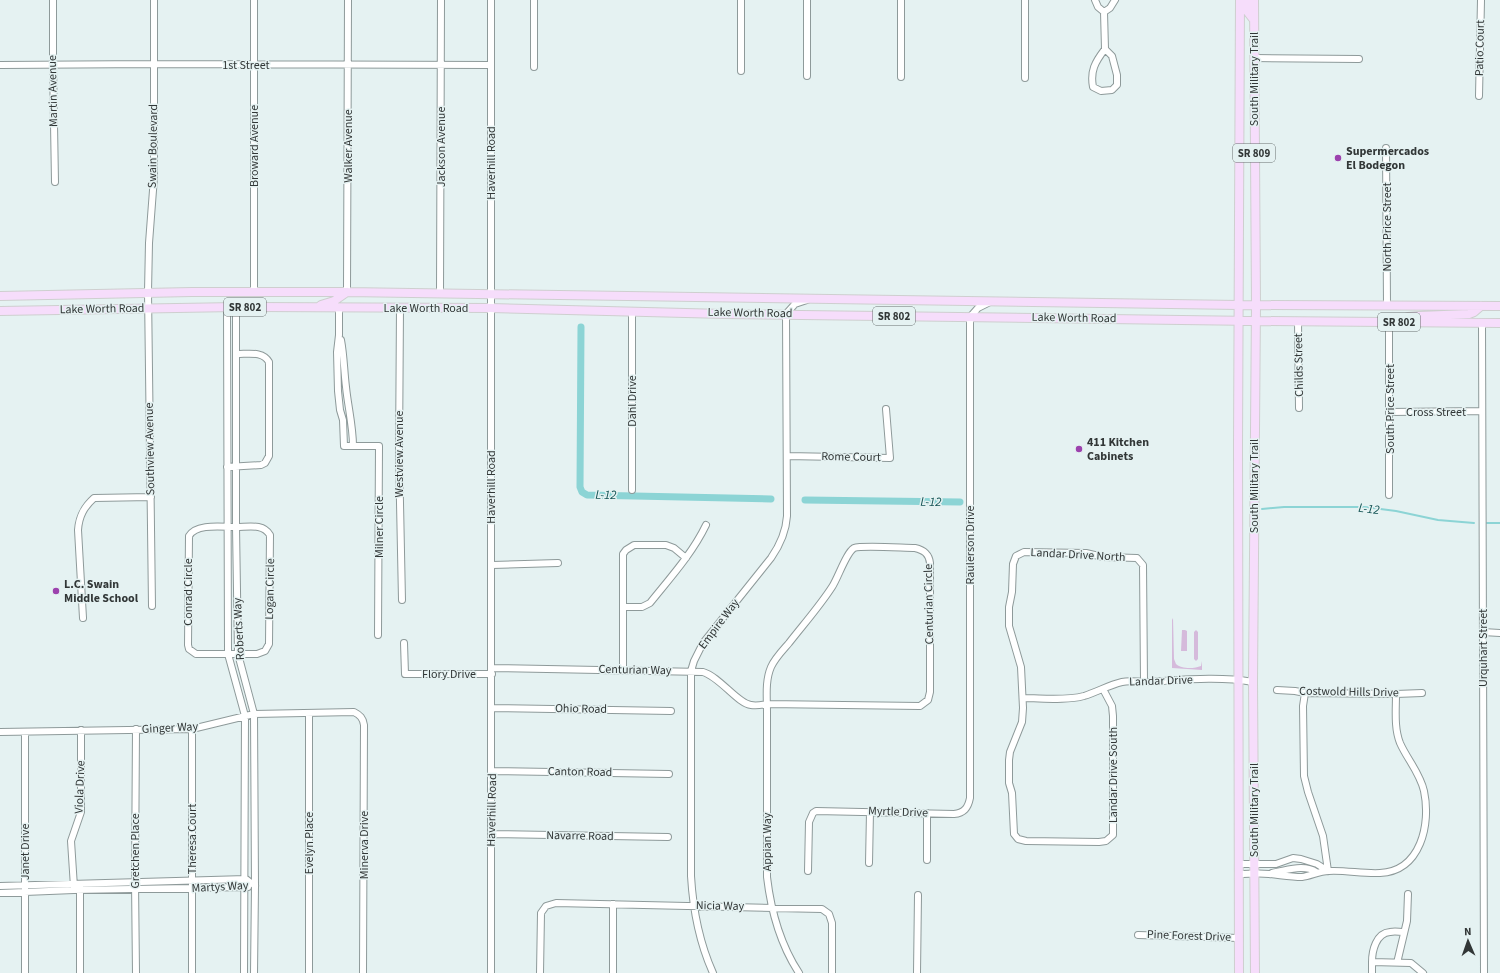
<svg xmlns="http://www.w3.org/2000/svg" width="1500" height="973" viewBox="0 0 1500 973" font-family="'Source Sans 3',sans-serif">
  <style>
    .green { fill: #d5badb }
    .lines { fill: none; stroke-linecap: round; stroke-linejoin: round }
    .stream { stroke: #8cd4d5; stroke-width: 2 }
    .canal { stroke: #8cd4d5; stroke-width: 7 }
    .minor-casing { stroke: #8e9a9a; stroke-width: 8 }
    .major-casing { stroke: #cecfcf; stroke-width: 10 }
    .minor { stroke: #fff; stroke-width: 6 }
    .major { stroke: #f6ddfb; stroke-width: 8 }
    .poi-dot { fill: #9c42ae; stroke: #e5f2f2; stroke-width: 1.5 }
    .labels { text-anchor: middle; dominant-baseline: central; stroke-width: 3; stroke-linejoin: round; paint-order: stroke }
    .shield { fill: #e5f2f2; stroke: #686f6f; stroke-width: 1 }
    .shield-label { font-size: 11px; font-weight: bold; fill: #323737 }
    .street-label { font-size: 12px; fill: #323737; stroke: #e5f2f2 }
    .poi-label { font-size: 12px; font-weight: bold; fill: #323737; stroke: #e5f2f2; text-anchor: start }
    .water-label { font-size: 13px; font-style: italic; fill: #155455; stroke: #e5f2f2 }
  </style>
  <rect width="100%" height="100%" fill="#e5f2f2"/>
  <!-- green -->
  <path class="green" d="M1173,618L1174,659L1176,664C1181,669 1194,669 1201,666L1202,661V670L1172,668V620Z
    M1182,630H1185L1187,631V651H1181Z
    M1196,630L1198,632V659L1196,661L1194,659V632Z"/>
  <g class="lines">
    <!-- stream -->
    <path class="stream" d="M1262,509L1284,507H1365L1396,511L1438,520L1474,523
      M1487,523H1500"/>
    <!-- canal -->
    <path class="canal" d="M581,327L580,487L582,492L587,495L771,499
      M805,500L960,502"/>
    <!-- minor casing -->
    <g class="minor-casing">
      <path id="minor" d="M53,0V65L55,182
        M1095,0L1098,7L1104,12
        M1104,12L1105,49C1095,62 1090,71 1093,87L1101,91L1112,90L1117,85V75L1112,56L1105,49
        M1104,12L1110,8L1115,0
        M1254,58L1359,59
        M0,65L154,64L491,65
        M534,67V0
        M741,71V0
        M807,76V0
        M901,77V0
        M1025,78V0
        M1479,96L1481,0
        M1386,148L1387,305
        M254,291V0
        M347,292L348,0
        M440,294L441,0
        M227,307L228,654L245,716L244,973
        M236,307V527L238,654L254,714L255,886L254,973
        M339,307V335L337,352L338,391L340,410L343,420L344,446H379L378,635
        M400,308L399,454L402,600
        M632,311V490
        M1298,321L1299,408
        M1482,322L1484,973
        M341,340C344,356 344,371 346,387C348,407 353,426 353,446
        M1390,412L1482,411
        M787,456L890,458L886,409
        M227,467L261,465L265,463L269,456V362C263,351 249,354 237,354
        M1389,495V323
        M236,527C248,527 263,523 270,535L269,644L265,651L257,654H196L189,649L188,645L189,536C196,523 223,527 236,527Z
        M492,565L558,563
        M152,606L148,292L149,243L154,177V0
        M623,607H642L650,603C670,578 692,554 706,525
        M83,618L78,530C79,516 84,507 94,498L151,497
        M1483,632L1500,633
        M404,643L405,674H492
        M492,668L703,672C720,677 738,704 751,705C756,706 762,705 767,704L920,706L928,700L930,692V563C929,554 924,550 915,548C904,548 862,545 854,548C846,553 838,578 832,587C819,607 803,625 789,643C783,650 775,658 771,667C765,681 767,697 767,712V877C771,911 780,944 799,973
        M623,670V554L626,550L634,545H666L674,548L686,558
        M1103,689L1112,706L1113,716V835L1106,841L1099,842L1026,841L1018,839L1014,834L1012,793L1009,783V760L1010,752L1022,722L1023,708L1021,667L1009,626V607L1012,592L1013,564L1016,556L1024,552L1086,553L1103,557L1137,558L1143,565L1144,682
        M1277,690L1295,691L1305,693L1396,694L1422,693
        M1305,693L1303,706L1304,776L1308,792L1323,836L1328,871
        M1023,698C1042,698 1065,701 1084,696C1097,692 1109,685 1122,682C1130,680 1138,682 1146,682C1182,680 1218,676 1253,682
        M492,708L671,711
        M309,713V973
        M136,729L135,881L136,973
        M192,729V973
        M0,732L192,729L254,714L354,712C360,715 363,718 364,725L363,973
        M25,732V973
        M492,771L669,774
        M927,813V860
        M491,834L668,837
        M869,863L870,812
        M1239,864H1276L1293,858L1301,859L1317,864L1328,871
        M808,871L809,822L813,813L816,811L954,814C964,813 968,808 970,798V317L978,308L990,302
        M1272,873C1285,870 1305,864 1316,872
        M1239,874C1249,874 1259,873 1269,874C1280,875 1291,877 1302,877C1311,876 1319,871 1329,871C1346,870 1363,874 1380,873C1421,871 1431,824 1424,791C1420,773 1407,759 1400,743C1394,728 1396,710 1396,694
        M0,886L246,879L255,886
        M74,887L71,841L81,812V730
        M80,887V973
        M0,893L74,890L248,887
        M1138,935L1239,938
        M1372,962C1372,951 1376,933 1390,932C1395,931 1399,932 1404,932
        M1397,963L1407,921L1408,894
        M491,973V0
        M540,973L541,913L546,906L556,903L822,909L829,914L832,923V973
        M613,973V904
        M713,973C699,942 693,910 691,876V671L694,661L703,643L771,558C780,545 786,532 787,516L786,314L795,304L807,300
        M917,973L918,895
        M1372,973V962L1411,963L1423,973"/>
    </g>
    <!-- major casing -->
    <g class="major-casing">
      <path id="major" d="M1247,0V11L1254,20
        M1254,0L1256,305L1253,682L1255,973
        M0,296L192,292H347L1239,305L1500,306
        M321,305L334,301L347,292
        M0,311L236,307L490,308L725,314L1255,321L1500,323
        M1404,322L1408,317L1419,316L1469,314L1474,312L1481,306
        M1239,973L1238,447L1240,0"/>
    </g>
    <!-- minor -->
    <use href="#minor" class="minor"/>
    <!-- major -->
    <use href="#major" class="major"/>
  </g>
  <!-- markers -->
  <g class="poi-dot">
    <circle cx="1338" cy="158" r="4"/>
    <circle cx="1079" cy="449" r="4"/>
    <circle cx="56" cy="591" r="4"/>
  </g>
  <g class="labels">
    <!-- shield labels -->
    <g class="shield">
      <rect x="1233" y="144" width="42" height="18" rx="3"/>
      <rect x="224" y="298" width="42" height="18" rx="3"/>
      <rect x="873" y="307" width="42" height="18" rx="3"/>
      <rect x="1378" y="313" width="42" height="18" rx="3"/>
    </g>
    <g class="shield-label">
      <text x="1254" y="153">SR 809</text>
      <text x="245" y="307">SR 802</text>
      <text x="894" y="316">SR 802</text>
      <text x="1399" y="322">SR 802</text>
    </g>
    <!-- street labels -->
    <g class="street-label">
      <text transform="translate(1480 48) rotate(-89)">Patio Court</text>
      <text x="246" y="65">1st Street</text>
      <text transform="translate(1254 79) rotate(-90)">South Military Trail</text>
      <text transform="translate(53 91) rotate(-91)">Martin Avenue</text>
      <text transform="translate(153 146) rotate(-89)">Swain Boulevard</text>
      <text transform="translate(254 146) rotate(-90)">Broward Avenue</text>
      <text transform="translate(348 146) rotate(-90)">Walker Avenue</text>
      <text transform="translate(441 147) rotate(-90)">Jackson Avenue</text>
      <text transform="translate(491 163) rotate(-90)">Haverhill Road</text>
      <text transform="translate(1387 227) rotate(-90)">North Price Street</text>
      <text x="426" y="308">Lake Worth Road</text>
      <text transform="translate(102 309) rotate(-1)">Lake Worth Road</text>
      <text transform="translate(750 313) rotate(1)">Lake Worth Road</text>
      <text transform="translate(1074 318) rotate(1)">Lake Worth Road</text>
      <text transform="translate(1299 365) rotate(-91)">Childs Street</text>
      <text transform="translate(632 401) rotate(-90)">Dahl Drive</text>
      <text transform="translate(1390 409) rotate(-90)">South Price Street</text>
      <text x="1436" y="412">Cross Street</text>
      <text transform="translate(150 449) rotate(-91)">Southview Avenue</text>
      <text transform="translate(399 454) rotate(-90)">Westview Avenue</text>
      <text transform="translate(851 457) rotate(1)">Rome Court</text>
      <text transform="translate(1254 486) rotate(-90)">South Military Trail</text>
      <text transform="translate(491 487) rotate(-90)">Haverhill Road</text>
      <text transform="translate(379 527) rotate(-90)">Milner Circle</text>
      <text transform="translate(970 545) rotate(-90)">Raulerson Drive</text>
      <text transform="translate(1078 555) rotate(3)">Landar Drive North</text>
      <text transform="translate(270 589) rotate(-89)">Logan Circle</text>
      <text transform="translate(188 592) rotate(-90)">Conrad Circle</text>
      <text transform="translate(929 604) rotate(-91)">Centurian Circle</text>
      <text transform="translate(719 624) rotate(-53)">Empire Way</text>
      <text transform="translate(239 629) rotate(-93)">Roberts Way</text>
      <text transform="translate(1483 648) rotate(-90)">Urquhart Street</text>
      <text transform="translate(635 670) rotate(1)">Centurian Way</text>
      <text x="449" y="674">Flory Drive</text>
      <text transform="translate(1161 681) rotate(-2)">Landar Drive</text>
      <text transform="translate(1349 692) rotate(1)">Costwold Hills Drive</text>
      <text transform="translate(581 709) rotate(1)">Ohio Road</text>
      <text transform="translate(170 728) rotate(-3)">Ginger Way</text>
      <text transform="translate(580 772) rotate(1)">Canton Road</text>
      <text transform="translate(1113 775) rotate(-90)">Landar Drive South</text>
      <text transform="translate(80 787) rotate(-88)">Viola Drive</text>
      <text transform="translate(492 810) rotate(-89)">Haverhill Road</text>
      <text transform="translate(1254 810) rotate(-90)">South Military Trail</text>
      <text transform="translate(898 812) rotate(2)">Myrtle Drive</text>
      <text transform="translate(580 836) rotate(1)">Navarre Road</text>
      <text transform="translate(192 839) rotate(-90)">Theresa Court</text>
      <text transform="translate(767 842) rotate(-90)">Appian Way</text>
      <text transform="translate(309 843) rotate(-90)">Evelyn Place</text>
      <text transform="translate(364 845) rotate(-90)">Minerva Drive</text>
      <text transform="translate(135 851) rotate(-90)">Gretchen Place</text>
      <text transform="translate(25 852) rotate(-90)">Janet Drive</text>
      <text transform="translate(220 887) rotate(-3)">Martys Way</text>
      <text transform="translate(720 906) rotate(1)">Nicia Way</text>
      <text transform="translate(1189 936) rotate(2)">Pine Forest Drive</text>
    </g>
    <!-- poi labels -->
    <g class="poi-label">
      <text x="1346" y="151">Supermercados<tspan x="1346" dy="14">El Bodegon</tspan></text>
      <text x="1087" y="442">411 Kitchen<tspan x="1087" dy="14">Cabinets</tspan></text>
      <text x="64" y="584">L.C. Swain<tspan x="64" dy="14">Middle School</tspan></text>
    </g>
    <!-- water labels -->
    <g class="water-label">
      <text transform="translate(606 495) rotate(1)">L-12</text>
      <text transform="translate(931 502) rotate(1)">L-12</text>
      <text transform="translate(1369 509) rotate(6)">L-12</text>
    </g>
  </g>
  <!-- north arrow -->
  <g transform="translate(1468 941) rotate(358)" stroke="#e5f2f2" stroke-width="3" paint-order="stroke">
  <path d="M0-3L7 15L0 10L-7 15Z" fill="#323737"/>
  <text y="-6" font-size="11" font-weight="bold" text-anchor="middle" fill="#323737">N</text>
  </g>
</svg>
